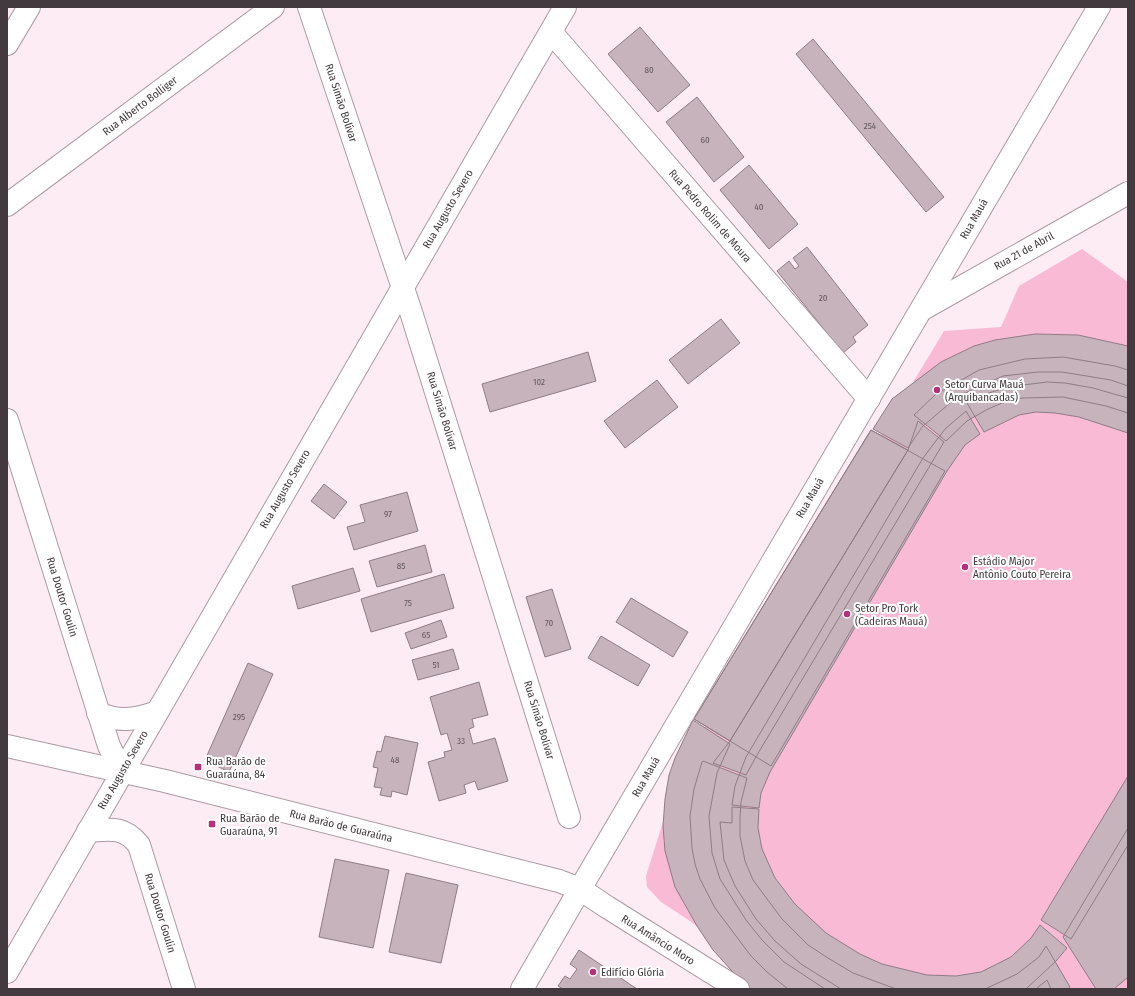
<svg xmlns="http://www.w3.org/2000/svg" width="1135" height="996" viewBox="0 0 1135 996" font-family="'Fira Sans Condensed',sans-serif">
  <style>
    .green { fill: #f9bad6 }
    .building { fill: #c6b3bb; stroke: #8f7c84 }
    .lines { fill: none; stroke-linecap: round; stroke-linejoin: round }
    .street-casing { stroke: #ac99a1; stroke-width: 24 }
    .secondary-casing { stroke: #ac99a1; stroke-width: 24 }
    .primary-casing { stroke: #ac99a1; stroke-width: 24 }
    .street { stroke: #fff; stroke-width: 22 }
    .secondary { stroke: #fff; stroke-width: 22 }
    .primary { stroke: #fff; stroke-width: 22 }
    .poi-dot { fill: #b3317b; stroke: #fff; stroke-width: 1.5 }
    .labels { text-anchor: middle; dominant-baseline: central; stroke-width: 4; stroke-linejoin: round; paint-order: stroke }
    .number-label { font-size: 9px; fill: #63585d }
    .street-label { font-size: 11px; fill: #423a3e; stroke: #fff }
    .poi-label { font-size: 11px; fill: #423a3e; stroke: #fff; text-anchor: start }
  </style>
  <rect width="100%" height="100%" fill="#fdecf3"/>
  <!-- green -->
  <path class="green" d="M1082,249L1128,282V989H776L690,921L661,902L647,887L646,876L680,768L944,331L1001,327L1019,286Z"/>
  <!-- building -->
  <path class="building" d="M640,27L690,85L658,112L608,54Z
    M813,39L944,197L926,212L796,54Z
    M697,97L744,157L714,182L666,122Z
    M749,165L798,224L769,249L720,190Z
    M807,247L868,325L853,337L856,342L843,353L777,271L789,261L795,269L799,266L793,258Z
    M721,319L740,343L688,384L669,360Z
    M1035,334L1078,335L1128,346V386L1111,380L1062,372H1038L1003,376L963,394L950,403L922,427L908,448L873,429L892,399L941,362L974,346L995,340Z
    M588,352L596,381L490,412L482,384Z
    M1063,357L1115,366L1128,370V413L1106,406L1063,397L1023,398L1009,400L988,409L967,421L946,441L914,415L935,395L979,370L1025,359Z
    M657,380L678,407L625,448L604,421Z
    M1047,382L1065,383L1093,388L1128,398V433L1079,417L1055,413L1036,412L1019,415L984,432L967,403L983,395L1007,387Z
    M966,411L980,434L965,445L947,471L770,772L761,793L759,808L732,805L735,786L746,757L923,458L945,429Z
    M918,421L944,442L757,755L746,775L713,763L730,741L908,450Z
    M871,430L908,450L730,741L694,719Z
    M871,430L945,471L771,766L694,719Z
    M324,484L347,502L334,519L311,501Z
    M407,492L418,531L354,550L347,527L365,522L360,505Z
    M425,545L432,572L377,587L369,561Z
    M353,568L360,591L298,609L292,586Z
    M444,574L454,608L371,632L361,599Z
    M552,589L571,649L545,657L526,597Z
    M631,598L688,632L673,657L616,622Z
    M441,620L447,637L411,649L405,633Z
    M601,636L650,665L638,686L588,658Z
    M453,649L459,669L418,680L412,660Z
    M248,663L273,674L229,772L205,760Z
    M479,682L488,715L472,719L474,727L469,729L473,744L495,738L508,781L478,790L475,781L464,785L466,793L439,801L428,762L445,757L444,752L452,750L447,733L441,735L430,697Z
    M693,720L730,744L717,773L709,816L712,853L720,879L746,920L762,940L784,962L825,989H751L741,981L713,950L697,926L675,887L665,851L663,826L665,799L669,775L675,758Z
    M385,736L418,743L407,795L392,791L391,797L380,795L382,788L374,787L378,768L373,767L377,751L381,752Z
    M703,761L747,778L741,802L740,818V836L745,861L753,880L782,919L808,945L828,958L853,973L896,989H788L767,972L751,956L715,908L700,879L695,864L692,848L690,816L694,789L702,762Z
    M1128,776V845L1071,939L1041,920Z
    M732,807L759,809L758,828L762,849L775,878L795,904L826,933L860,954L882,964L927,975L956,976L981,972L1011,957L1031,938L1040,925L1067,948L1056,961L1026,989H841L801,964L775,941L756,919L735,886L724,860L720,822L732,823Z
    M1128,828V977L1114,989H1096L1063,937Z
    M335,859L389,870L373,948L319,937Z
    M406,873L458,885L441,963L389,952Z
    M1046,946L1070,987L1068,989H985L1017,974L1039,957Z
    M579,950L637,989H563L558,986L565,976L570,979L577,969L570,964Z
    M1047,980L1051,989H1036L1037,988Z"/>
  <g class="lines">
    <!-- street casing -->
    <g class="street-casing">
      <path id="street" d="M309,7L411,312L569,817
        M551,32L869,399
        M7,44L29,7
        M921,310L1128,193
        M7,420L109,746L122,771
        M88,831C110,829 124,826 139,845L184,989"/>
    </g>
    <!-- secondary casing -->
    <g class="secondary-casing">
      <path id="secondary" d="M7,205L273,7
        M7,746L165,781L559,881L580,889L1099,7
        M7,972L565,7"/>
    </g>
    <!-- primary casing -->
    <g class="primary-casing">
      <path id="primary" d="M98,713C118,722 134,720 155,713
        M522,989L580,889L607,907L738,989"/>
    </g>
    <!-- street -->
    <use href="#street" class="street"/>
    <!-- secondary -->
    <use href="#secondary" class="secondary"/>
    <!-- primary -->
    <use href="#primary" class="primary"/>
  </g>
  <!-- markers -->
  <g class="poi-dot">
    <circle cx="937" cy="390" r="4"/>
    <circle cx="965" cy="567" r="4"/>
    <circle cx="847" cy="614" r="4"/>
    <rect x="194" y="763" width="8" height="8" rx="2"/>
    <rect x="208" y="820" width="8" height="8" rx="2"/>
    <circle cx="593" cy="972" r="4"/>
  </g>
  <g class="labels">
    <!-- number labels -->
    <g class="number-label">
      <text x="649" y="70">80</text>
      <text x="870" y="126">254</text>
      <text x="705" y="140">60</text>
      <text x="759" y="207">40</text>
      <text x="823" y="298">20</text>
      <text x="539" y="382">102</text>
      <text x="388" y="514">97</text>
      <text x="401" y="566">85</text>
      <text x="408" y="603">75</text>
      <text x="549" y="623">70</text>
      <text x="426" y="635">65</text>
      <text x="436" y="665">51</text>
      <text x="239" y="717">295</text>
      <text x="461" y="741">33</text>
      <text x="395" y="760">48</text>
    </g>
    <!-- street labels -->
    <g class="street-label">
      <text transform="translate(341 103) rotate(72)">Rua Simão Bolívar</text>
      <text transform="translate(140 106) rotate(-37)">Rua Alberto Bolliger</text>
      <text transform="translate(448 209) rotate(-60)">Rua Augusto Severo</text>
      <text transform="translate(710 216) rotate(49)">Rua Pedro Rolim de Moura</text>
      <text transform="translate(974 219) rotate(-60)">Rua Mauá</text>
      <text transform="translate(1024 251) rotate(-29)">Rua 21 de Abril</text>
      <text transform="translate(442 411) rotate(73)">Rua Simão Bolívar</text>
      <text transform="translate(285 489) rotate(-60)">Rua Augusto Severo</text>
      <text transform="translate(810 498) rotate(-60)">Rua Mauá</text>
      <text transform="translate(62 597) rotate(73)">Rua Doutor Goulin</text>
      <text transform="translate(539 720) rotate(73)">Rua Simão Bolívar</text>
      <text transform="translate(123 770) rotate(-60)">Rua Augusto Severo</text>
      <text transform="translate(646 777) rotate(-60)">Rua Mauá</text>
      <text transform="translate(341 826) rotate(14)">Rua Barão de Guaraúna</text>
      <text transform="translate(160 913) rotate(73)">Rua Doutor Goulin</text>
      <text transform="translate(658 940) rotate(32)">Rua Amâncio Moro</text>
    </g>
    <!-- poi labels -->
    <g class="poi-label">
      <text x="945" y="384">Setor Curva Mauá<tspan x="945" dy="13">(Arquibancadas)</tspan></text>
      <text x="973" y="561">Estádio Major<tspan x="973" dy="13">Antônio Couto Pereira</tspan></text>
      <text x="855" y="608">Setor Pro Tork<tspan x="855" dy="13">(Cadeiras Mauá)</tspan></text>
      <text x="206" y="761">Rua Barão de<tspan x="206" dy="13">Guaraúna, 84</tspan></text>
      <text x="220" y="818">Rua Barão de<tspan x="220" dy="13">Guaraúna, 91</tspan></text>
      <text x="601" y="972">Edifício Glória</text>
    </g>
  </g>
  <!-- border -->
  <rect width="1135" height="996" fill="none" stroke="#423a3e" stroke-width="16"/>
</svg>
